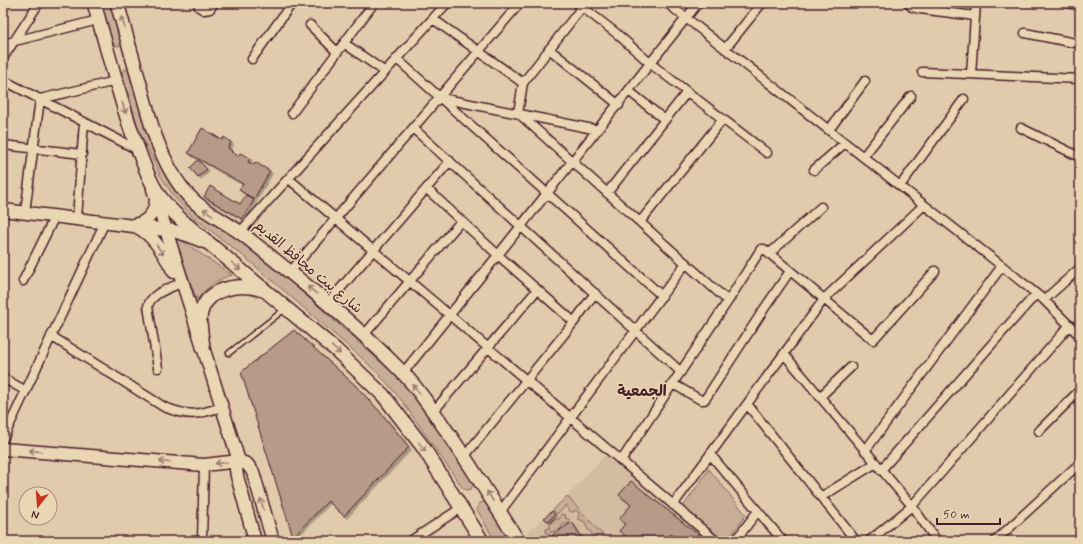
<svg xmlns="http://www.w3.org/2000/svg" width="1083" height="544" viewBox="0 0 1083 544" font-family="Mynerve,'Playpen Sans Arabic',sans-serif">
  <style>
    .built { fill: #d4bca1 }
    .green { fill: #c8ae96; stroke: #896660 }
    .building { fill: #b79a88; stroke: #4a1f2b; filter: url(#shadow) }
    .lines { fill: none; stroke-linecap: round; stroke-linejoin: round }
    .service-casing { stroke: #4a1f2b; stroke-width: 7 }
    .minor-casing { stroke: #4a1f2b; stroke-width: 11 }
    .secondary-casing { stroke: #4a1f2b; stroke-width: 15 }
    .primary-casing { stroke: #4a1f2b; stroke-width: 16 }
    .service { stroke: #ebd6b4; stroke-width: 4 }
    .minor { stroke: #ebd6b4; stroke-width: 8 }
    .secondary { stroke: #ebd6b4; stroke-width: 12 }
    .primary { stroke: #ebd6b4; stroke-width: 13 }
    .oneway { stroke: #9a7a70 }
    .labels { text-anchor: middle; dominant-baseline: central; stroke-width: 3; stroke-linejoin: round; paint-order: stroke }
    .street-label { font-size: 14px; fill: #4a1f2b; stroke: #ebd6b4 }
    .neighbourhood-label { font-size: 15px; font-weight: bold; fill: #4a1f2b; stroke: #ebd6b4 }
  </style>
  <defs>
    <filter id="shadow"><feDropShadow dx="2.5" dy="2.5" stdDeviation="0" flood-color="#0004"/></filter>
  </defs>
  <rect width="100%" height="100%" fill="#e1cbac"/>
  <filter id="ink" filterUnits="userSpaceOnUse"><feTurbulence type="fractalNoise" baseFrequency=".025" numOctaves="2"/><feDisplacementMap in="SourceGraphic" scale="8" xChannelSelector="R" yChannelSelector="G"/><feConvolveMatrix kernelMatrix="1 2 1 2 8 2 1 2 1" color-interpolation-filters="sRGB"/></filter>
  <g filter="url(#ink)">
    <!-- built -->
    <path class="built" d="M606,454L711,541H529L525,535L567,496Z"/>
    <!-- green -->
    <path class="green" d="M101,3H112L123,42L119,46H116L112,43Z
      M124,69L128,70L147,134L157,155L224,228L254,250L299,289L392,372L408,389L472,478L474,483L471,489L466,490L462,487L402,401L388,384L363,359L247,259L192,216L174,197L160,175L139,131L122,72Z
      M178,238L232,275C217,279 206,287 197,300L176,244V241Z
      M709,469L746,515L727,541H721L683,507Z
      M567,496L602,534L599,538H594L591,532L588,530L585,522L578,519L579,513L576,510L574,512H571L568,510L567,506L565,505L564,508L557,514L553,511L554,509Z
      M483,502L488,505L510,541H495L477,510L478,504Z
      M561,514L566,515L565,518L569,519V523L562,525L561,529L555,530L554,533L551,531L549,535L546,533V529L550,528V524L553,519H556L559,520Z"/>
    <!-- building -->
    <path class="building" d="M202,128L222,140L224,137L231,142L228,148L232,151L231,152L239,156L240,153L250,158L248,162L254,165L255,162L270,171L254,199L239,190L243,184L188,153Z
      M198,160L207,169L198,177L190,168Z
      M210,186L240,204L246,195L254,200L242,219L204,197Z
      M294,330L355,385L382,414L409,447L344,516L328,501L293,537L241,372Z
      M631,481L706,541H680L671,534L665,541H632L619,531L625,524L619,519L631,505L619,495Z
      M552,511L555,515L548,521L544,518Z
      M572,522L584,541H570L568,537L562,541H552L550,537Z"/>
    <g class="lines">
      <!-- service casing -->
      <g class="service-casing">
        <path id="service" d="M229,353L285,309"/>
      </g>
      <!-- minor casing -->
      <g class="minor-casing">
        <path id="minor" d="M198,3L199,7L204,10L210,9L214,3
          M577,3L616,33L651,64L767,153
          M667,3L1002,266L1044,300L1080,336
          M908,3L912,7L920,9L975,16
          M1067,3L1080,6
          M582,7L523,83L518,113L728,301
          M433,19L523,83
          M310,25L337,52
          M1025,33L1080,44
          M344,43L385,72
          M3,44L98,20
          M549,49L619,105
          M725,49L762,3
          M3,58L39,3
          M252,59L292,3
          M397,59L662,296
          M922,72L1080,79
          M971,74L976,3
          M3,80L138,150
          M629,91L665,120
          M441,98L598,130
          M292,113L374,3
          M1021,128L1080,157
          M414,129L681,372
          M829,130L865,81
          M3,145L82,154
          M863,157L911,96
          M814,170L845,143
          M289,179L716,541
          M900,186L964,99
          M427,189L498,255L574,322L595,293
          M607,193L687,92
          M25,212L40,99L116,81
          M77,218L84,122
          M640,222L723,119
          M240,232L447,3
          M769,254L821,207
          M290,272L520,3
          M23,281L55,216
          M1044,300L1080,268
          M328,303L450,161
          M364,335L461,221
          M51,336L164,407C190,417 196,415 222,407
          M784,354L912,506L937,541
          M158,368L148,306C151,293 170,288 181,283
          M403,373L498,255L698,3
          M3,378L26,391
          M673,384L701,400H704L706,398L764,309L790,271
          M820,397L851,367
          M747,404L856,541
          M433,412L537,290
          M1039,431L1080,390
          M3,439L105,222
          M865,451L1002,266
          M710,454L783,541
          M464,457L574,322
          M621,461L728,301L761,249H764L873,340L935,271
          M881,470L1036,294
          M821,497L876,463
          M673,505L824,299L924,205
          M500,512L686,263
          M202,541L204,465
          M410,541L461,508
          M735,541L758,511
          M869,541L912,506L1070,325
          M995,541L1080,463"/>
      </g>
      <!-- secondary casing -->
      <g class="secondary-casing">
        <path id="secondary" d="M153,189L239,461L236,469L237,476L255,541
          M3,210L174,231L190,236L204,242
          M133,225C148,223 156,212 156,198
          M137,227C154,235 165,256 174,272
          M3,449L204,465L239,461L247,464L253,472L273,541"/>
      </g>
      <!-- primary casing -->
      <g class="primary-casing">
        <path id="primary" d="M94,3C106,45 117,88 131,130C139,151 145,173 157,192C164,204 175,214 186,224L336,350L383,395L423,447L482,541
          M117,3L152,127C160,151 170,174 186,193C202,212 226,221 245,236C299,279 353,322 402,372C421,391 435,415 451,437C474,471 496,506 518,541
          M203,347C202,338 200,328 200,319C202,288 239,282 263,290"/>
      </g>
      <!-- service -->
      <use href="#service" class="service"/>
      <!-- minor -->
      <use href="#minor" class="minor"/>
      <!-- secondary -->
      <use href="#secondary" class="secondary"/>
      <!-- primary -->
      <use href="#primary" class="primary"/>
    </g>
    <!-- one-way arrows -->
    <defs><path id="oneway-shaft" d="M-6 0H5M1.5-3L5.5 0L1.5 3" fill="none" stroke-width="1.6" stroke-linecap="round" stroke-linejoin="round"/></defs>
    <g class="oneway">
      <use href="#oneway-shaft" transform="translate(123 22) rotate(-106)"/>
      <use href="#oneway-shaft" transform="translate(124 108) rotate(72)"/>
      <use href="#oneway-shaft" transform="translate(208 212) rotate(-146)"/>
      <use href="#oneway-shaft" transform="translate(160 250) rotate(54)"/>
      <use href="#oneway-shaft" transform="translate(236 266) rotate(39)"/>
      <use href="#oneway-shaft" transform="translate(312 290) rotate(-141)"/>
      <use href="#oneway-shaft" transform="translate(336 350) rotate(42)"/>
      <use href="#oneway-shaft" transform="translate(416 389) rotate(-130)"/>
      <use href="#oneway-shaft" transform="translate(422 447) rotate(55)"/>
      <use href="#oneway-shaft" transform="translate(35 451) rotate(-175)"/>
      <use href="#oneway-shaft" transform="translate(165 462) rotate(-175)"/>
      <use href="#oneway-shaft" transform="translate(221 463) rotate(174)"/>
      <use href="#oneway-shaft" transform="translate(490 496) rotate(-122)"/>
      <use href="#oneway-shaft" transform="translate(262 504) rotate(-106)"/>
    </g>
  </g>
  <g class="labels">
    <!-- street labels -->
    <g class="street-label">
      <text transform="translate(308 267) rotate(40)">شارع بيت محافظ القديم</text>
    </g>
    <!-- neighbourhood labels -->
    <g class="neighbourhood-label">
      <text x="642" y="392">الجمعية</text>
    </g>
  </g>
  <!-- margin -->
  <rect width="1083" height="544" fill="none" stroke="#ebd6b4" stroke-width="16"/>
  <rect x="8" y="8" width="1067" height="528" fill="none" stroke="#4a1f2b" stroke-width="1.5" filter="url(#ink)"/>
  <!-- north arrow -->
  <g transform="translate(38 506) rotate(197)"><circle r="19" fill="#ebd6b4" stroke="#ab8d7d"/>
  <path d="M0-3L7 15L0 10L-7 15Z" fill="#c8321e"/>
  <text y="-6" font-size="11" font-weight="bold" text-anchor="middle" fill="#4a1f2b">N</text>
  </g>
  <!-- scale -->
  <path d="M937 518v6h63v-6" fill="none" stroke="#4a1f2b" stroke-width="2"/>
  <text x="943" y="518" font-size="12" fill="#4a1f2b" stroke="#ebd6b4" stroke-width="3" paint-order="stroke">50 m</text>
</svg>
